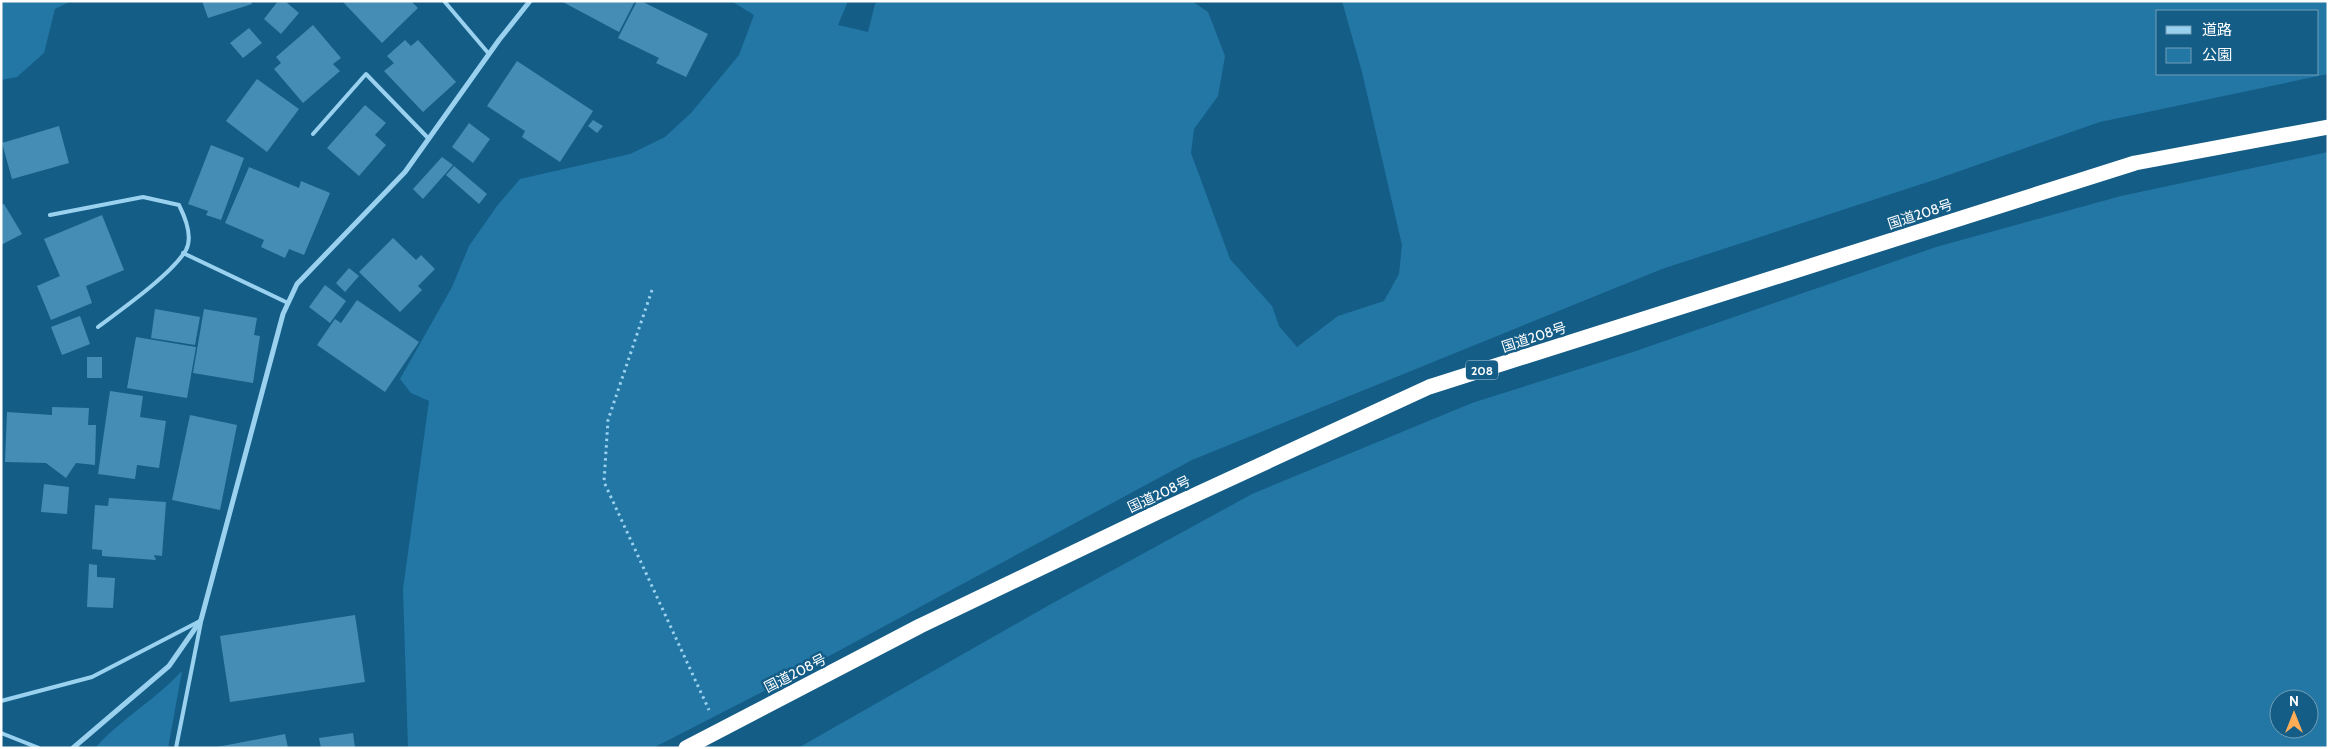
<svg xmlns="http://www.w3.org/2000/svg" width="2329" height="749" viewBox="0 0 2329 749" font-family="Cabin,'Noto Sans JP',sans-serif">
  <style>
    .green { fill: #2377a5; fill-rule: evenodd }
    .building { fill: #458db4 }
    .lines { fill: none; stroke-linecap: round; stroke-linejoin: round }
    .path { stroke: #9ad1ef; stroke-width: 3; stroke-dasharray: 2.5 4; stroke-linecap: butt }
    .lane { stroke: #9ad1ef; stroke-width: 4 }
    .street { stroke: #9ad1ef; stroke-width: 5 }
    .highway { stroke: #fff; stroke-width: 15 }
    .labels { text-anchor: middle; dominant-baseline: central; stroke-width: 5; stroke-linejoin: round; paint-order: stroke }
    .shield { fill: #145d87; stroke: #b8cedb; stroke-width: 1 }
    .shield-label { font-size: 12px; font-weight: bold; fill: #fff }
    .street-label { font-size: 14px; fill: #fff; stroke: #145d87 }
  </style>
  <rect width="100%" height="100%" fill="#145d87"/>
  <!-- green -->
  <path class="green" d="M1,1H71L55,9L44,53L17,77L1,80Z
    M731,1H848L838,25L868,32L875,4L878,1H1192L1208,12L1225,56L1218,96L1194,129L1191,153L1230,259L1272,306L1279,326L1297,347L1338,316L1384,301L1399,274L1402,245L1362,72L1342,1H2328V74L2100,122L1937,179L1662,269L1192,460L768,689L653,748H408L403,589L429,401L411,393L400,379L452,287L469,246L497,206L520,179L630,154L665,137L691,113L739,55L754,15ZM2158,11H2318V74H2158Z
    M2328,152V748H798L1051,604L1252,494L1472,403L1633,352L1936,247L2121,196ZM2279,699H2309V729H2279Z
    M182,671L168,748H95C121,719 155,700 182,671Z"/>
  <!-- building -->
  <path class="building" d="M202,1H251L252,4L208,18Z
    M278,1H285L299,13L281,34L264,19Z
    M342,1H411L418,8L382,43Z
    M561,1H635L619,32Z
    M637,1H641L708,34L686,77L656,63L659,58L618,38Z
    M313,25L341,58L333,64L340,71L303,103L274,69L281,63L276,57Z
    M249,28L262,43L243,58L230,43Z
    M405,40L411,46L418,40L456,82L423,112L384,71L394,63L387,56Z
    M517,61L593,111L560,162L522,137L525,131L487,106Z
    M257,79L299,109L267,152L226,121Z
    M365,105L386,123L375,135L386,145L359,176L327,148Z
    M593,120L603,126L597,133L588,126Z
    M469,123L490,139L473,163L452,147Z
    M59,126L69,163L12,179L2,143Z
    M211,145L244,158L221,220L206,215L208,211L188,204Z
    M442,157L453,165L423,199L413,189Z
    M454,166L487,194L479,204L446,175Z
    M249,167L299,188L301,181L330,193L304,255L289,249L285,258L261,247L264,240L225,223Z
    M4,204L22,234L1,245V205Z
    M102,215L124,270L86,286L92,303L51,320L37,286L60,276L44,239Z
    M393,238L416,260L421,255L435,269L418,286L422,290L400,312L359,272Z
    M349,268L359,276L345,292L336,283Z
    M325,285L346,301L330,323L309,307Z
    M357,300L419,342L385,392L317,345L335,319L341,323Z
    M155,309L200,317L195,345L151,338Z
    M204,309L257,318L254,335L260,336L253,383L193,373Z
    M80,316L90,344L62,355L51,327Z
    M136,337L196,347L187,398L127,388Z
    M87,357H102V378H87Z
    M110,391L143,396L140,417L166,421L159,468L137,465L135,479L98,474Z
    M52,407L89,408L88,425H96L95,465L76,463L66,478L46,463L5,462L7,412L52,415Z
    M190,415L237,425L220,510L172,500Z
    M44,484L69,487L67,514L41,512Z
    M109,498L166,502L162,556L154,555L156,560L102,556V550L92,549L95,505L108,506Z
    M89,564L97,565V577L115,578L113,608L87,607Z
    M355,615L365,682L230,702L220,636Z
    M353,733L355,748H321L319,738Z
    M285,734L288,748H217V747Z"/>
  <g class="lines">
    <!-- path -->
    <path class="path" d="M652,290L608,420L604,482L709,710"/>
    <!-- lane -->
    <path class="lane" d="M444,1L489,54
      M313,134L366,74L428,138
      M50,215L143,197L179,205C185,217 193,237 186,250C172,274 122,309 98,327
      M183,253L288,303
      M1,701L92,677L200,621
      M1,733L39,748
      M176,748L201,622"/>
    <!-- street -->
    <path class="street" d="M73,748L169,666L201,620L283,314L297,284L405,172L499,40L530,1"/>
    <!-- highway -->
    <path class="highway" d="M686,748L920,626L1158,512L1429,387L2135,163L2328,127"/>
  </g>
  <g class="labels">
    <!-- shield labels -->
    <rect class="shield" x="1466" y="360.5" width="32" height="19" rx="4"/>
    <g class="shield-label">
      <text x="1482" y="370">208</text>
    </g>
    <!-- street labels -->
    <g class="street-label">
      <text transform="translate(1920 214) rotate(-18)">国道208号</text>
      <text transform="translate(1534 337) rotate(-18)">国道208号</text>
      <text transform="translate(1159 494) rotate(-25)">国道208号</text>
      <text transform="translate(795 673) rotate(-27)">国道208号</text>
    </g>
  </g>
  <!-- border -->
  <rect width="2329" height="749" fill="none" stroke="#ffffff" stroke-width="5"/>
  <!-- legend -->
  <rect x="2156" y="10" width="162" height="65" fill="#145d87" stroke="#729eb7"/>
  <rect x="2166" y="26" width="25" height="8" fill="#9ad1ef" stroke="#729eb7"/>
  <text x="2202" y="35" font-size="15" fill="#ffffff">道路</text>
  <rect x="2166" y="48" width="25" height="15" fill="#2377a5" stroke="#729eb7"/>
  <text x="2202" y="60" font-size="15" fill="#ffffff">公園</text>
  <!-- north arrow -->
  <g transform="translate(2294 714)"><circle r="24" fill="#145d87" stroke="#729eb7"/>
  <path d="M0-4L9 19L0 12L-9 19Z" fill="#ffad57"/>
  <text y="-8" font-size="14" font-weight="bold" text-anchor="middle" fill="#ffffff">N</text>
  </g>
</svg>
